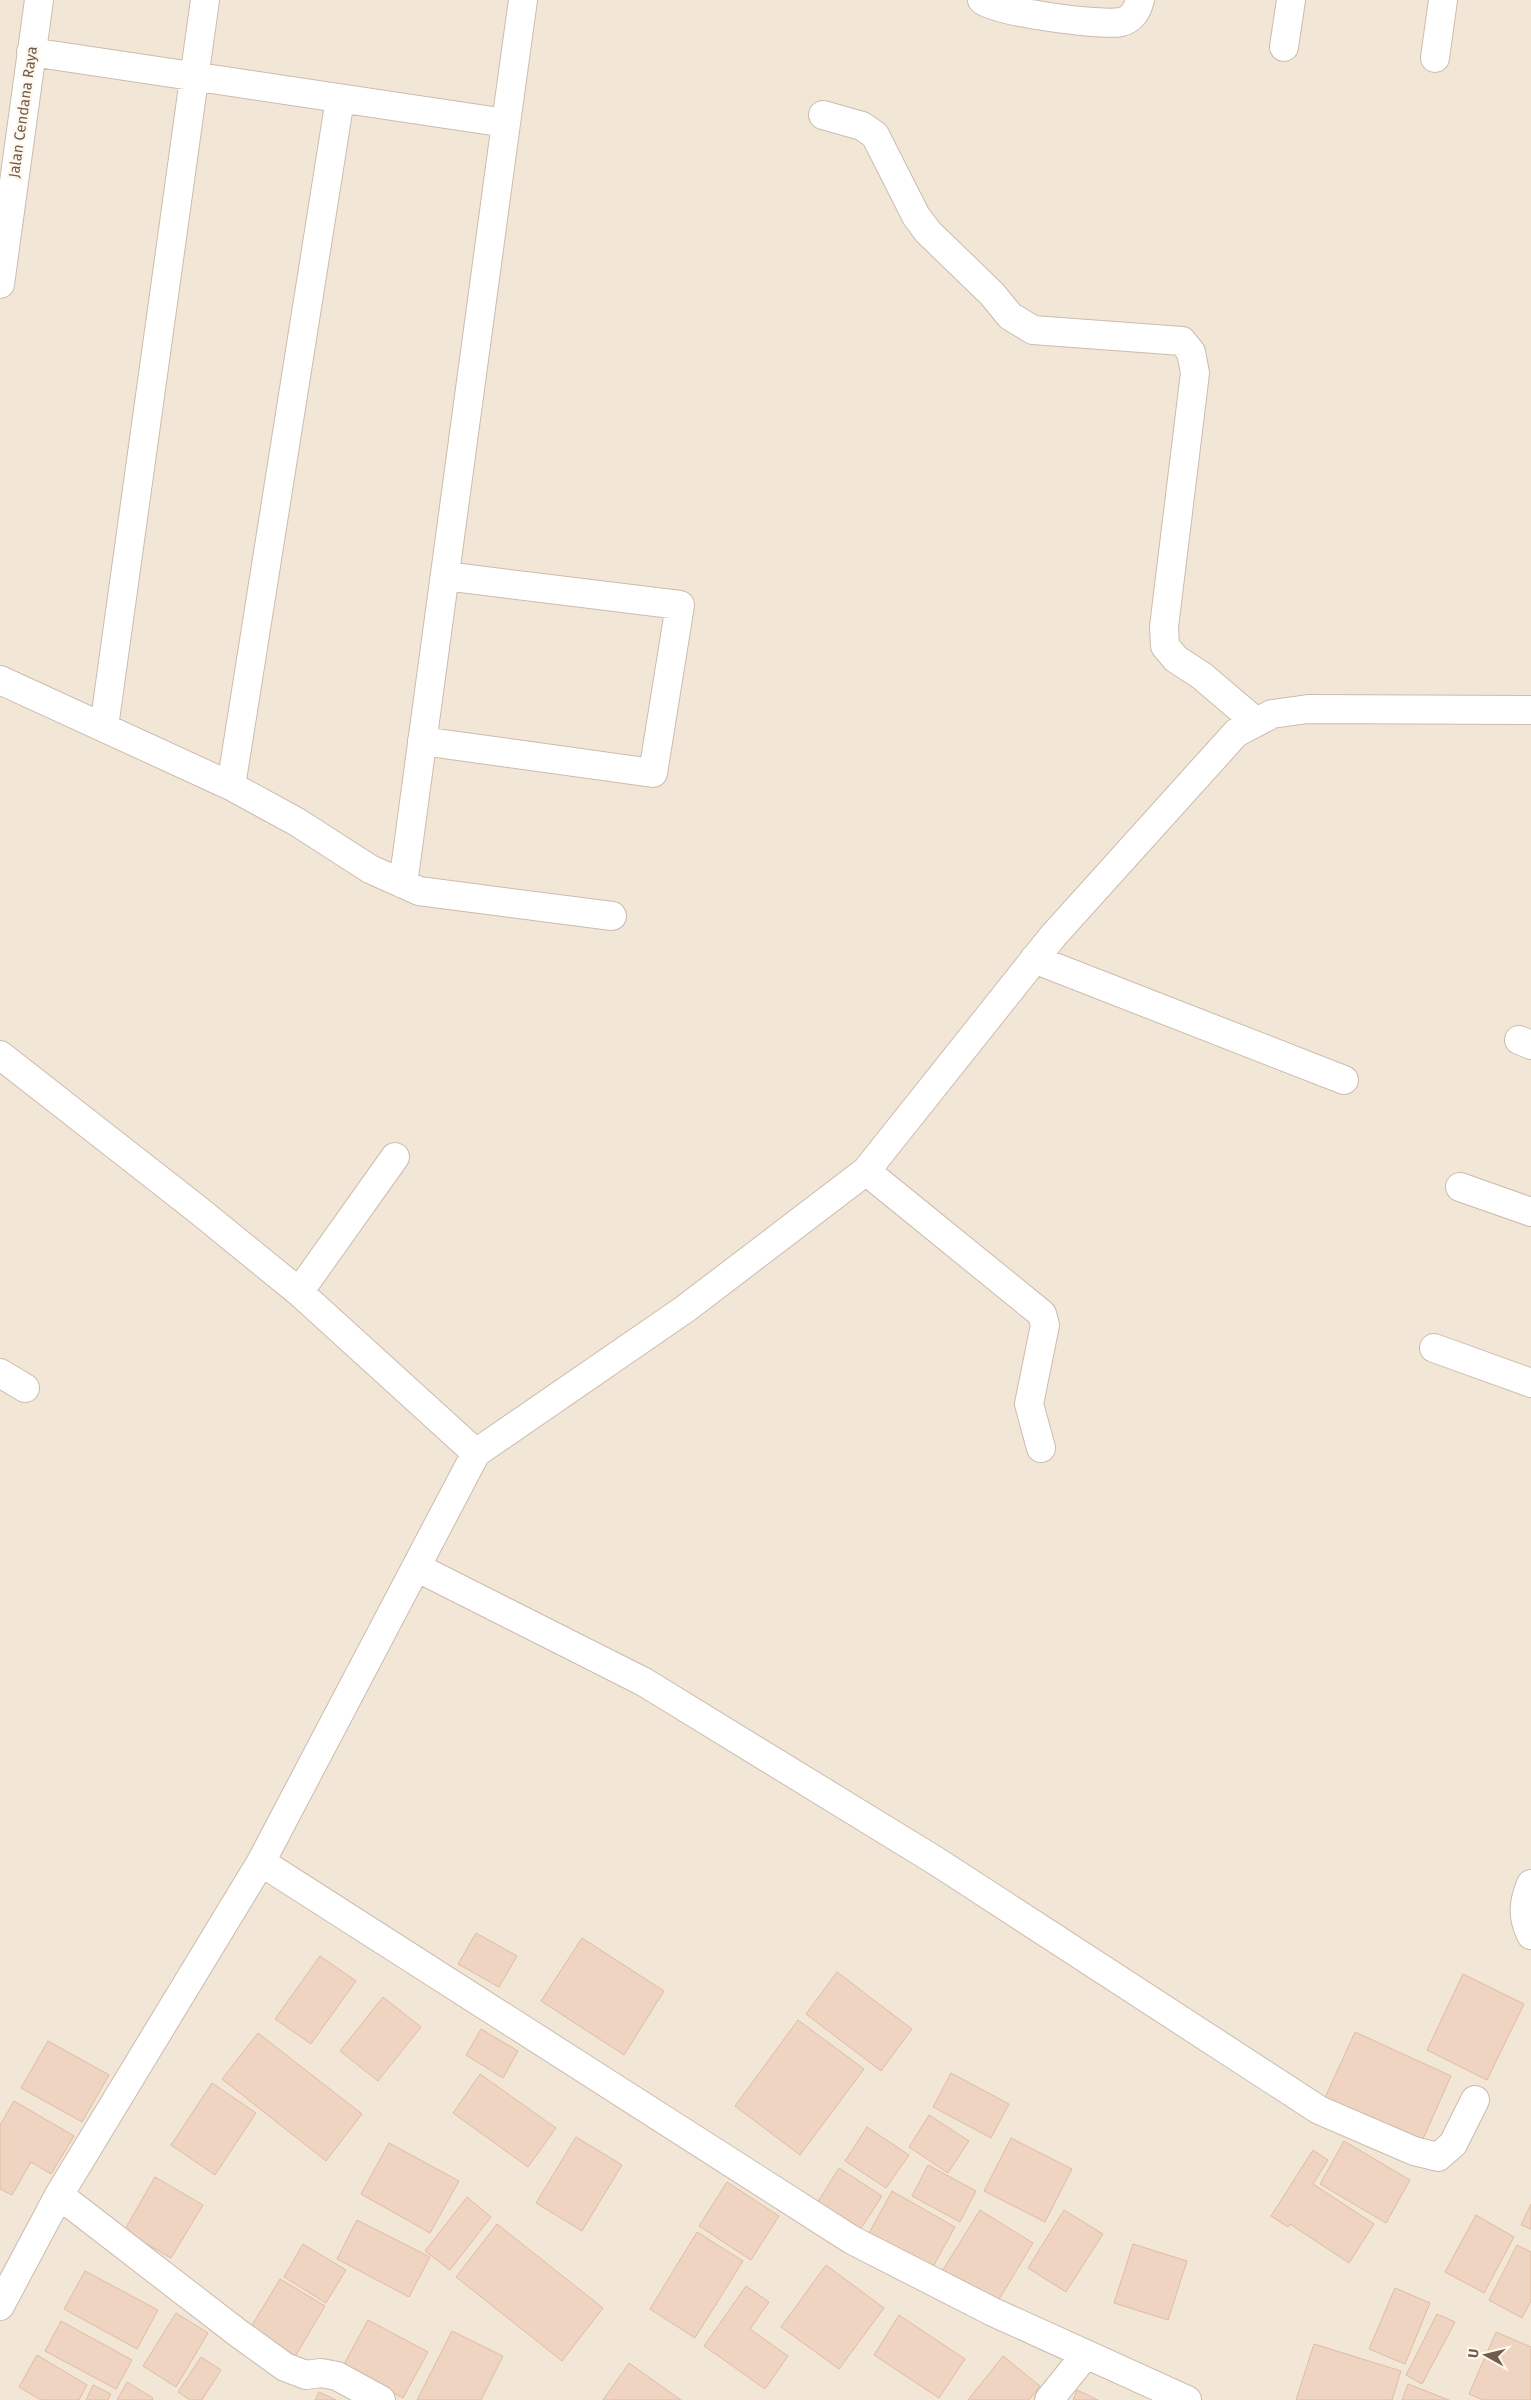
<svg xmlns="http://www.w3.org/2000/svg" width="1531" height="2400" viewBox="0 0 1531 2400" font-family="'Fira Sans',sans-serif">
  <style>
    .residential { fill: #f2e6d6 }
    .building { fill: #eed4c1; stroke: #e0bca2 }
    .lines { fill: none; stroke-linecap: round; stroke-linejoin: round }
    .minor-casing { stroke: #ccbcae; stroke-width: 30 }
    .minor { stroke: #fff; stroke-width: 28 }
    .labels { text-anchor: middle; dominant-baseline: central; stroke-width: 4.5; stroke-linejoin: round; paint-order: stroke }
    .street-label { font-size: 15px; fill: #735c4d; stroke: #fef8ed }
  </style>
  <rect width="100%" height="100%" fill="#fbf4e7"/>
  <!-- residential -->
  <path class="residential" d="M0,0H1531V2400H0Z"/>
  <!-- building -->
  <path class="building" d="M476,1933L517,1956L499,1987L458,1964Z
    M582,1938L664,1991L624,2055L541,2001Z
    M320,1956L356,1981L311,2044L275,2019Z
    M837,1972L912,2029L881,2071L806,2014Z
    M1463,1974L1524,2004L1487,2080L1427,2050Z
    M383,1997L421,2027L378,2081L340,2051Z
    M798,2020L864,2069L800,2155L735,2106Z
    M481,2029L518,2051L503,2078L466,2055Z
    M1355,2032L1451,2076L1419,2148L1322,2104Z
    M258,2033L362,2114L326,2161L222,2079Z
    M48,2041L109,2075L82,2122L21,2088Z
    M951,2073L1009,2104L991,2138L933,2107Z
    M480,2074L556,2128L528,2167L453,2113Z
    M212,2083L256,2113L215,2175L171,2145Z
    M14,2101L74,2136L51,2174L31,2162L12,2195L0,2189V2125Z
    M929,2115L969,2141L948,2173L909,2147Z
    M867,2127L909,2155L886,2188L845,2161Z
    M576,2137L622,2165L582,2231L536,2203Z
    M1011,2138L1072,2169L1045,2222L984,2191Z
    M1344,2141L1410,2180L1386,2223L1320,2184Z
    M389,2143L459,2181L430,2233L361,2194Z
    M1313,2150L1328,2160L1313,2184L1374,2224L1349,2263L1290,2224L1288,2227L1271,2216Z
    M928,2165L976,2191L960,2222L912,2196Z
    M839,2168L882,2196L860,2230L817,2203Z
    M155,2177L203,2205L171,2258L124,2231Z
    M727,2182L779,2216L751,2260L699,2226Z
    M892,2191L955,2227L930,2272L867,2237Z
    M467,2197L491,2217L450,2270L425,2251Z
    M1531,2204V2229L1521,2225Z
    M980,2210L1033,2243L995,2306L941,2273Z
    M1064,2210L1103,2234L1066,2292L1028,2268Z
    M1476,2215L1514,2237L1484,2293L1445,2272Z
    M357,2220L430,2257L409,2297L337,2259Z
    M497,2224L603,2308L562,2361L456,2277Z
    M697,2232L743,2261L695,2338L650,2309Z
    M303,2244L346,2270L326,2303L284,2277Z
    M1133,2244L1187,2261L1168,2320L1114,2303Z
    M1517,2245L1531,2252V2301L1522,2318L1489,2300Z
    M826,2265L884,2308L839,2369L781,2327Z
    M85,2271L158,2310L137,2349L64,2309Z
    M280,2279L325,2306L292,2362L246,2335Z
    M746,2286L769,2302L750,2329L788,2356L765,2389L704,2346Z
    M1395,2288L1430,2303L1405,2364L1369,2349Z
    M176,2313L208,2333L176,2387L143,2366Z
    M1437,2314L1455,2322L1422,2384L1406,2375Z
    M899,2315L965,2359L939,2398L874,2355Z
    M368,2320L428,2352L403,2398L343,2366Z
    M61,2321L132,2360L116,2389L45,2351Z
    M452,2331L503,2356L481,2400H417Z
    M1496,2332L1531,2347V2400H1483L1469,2394Z
    M1314,2344L1401,2371L1392,2400H1296Z
    M37,2355L87,2385L79,2400H41L19,2387Z
    M1003,2356L1040,2386L1029,2400H968Z
    M201,2357L221,2370L202,2400H190L178,2392Z
    M629,2363L681,2400H603Z
    M127,2382L153,2398L152,2400H117Z
    M1408,2384L1449,2400H1402Z
    M93,2385L111,2394L108,2400H86Z
    M1077,2390L1098,2400H1073Z
    M319,2392L336,2400H315Z"/>
  <g class="lines">
    <!-- minor casing -->
    <g class="minor-casing">
      <path id="minor" d="M982,0C994,12 1103,26 1121,22C1133,19 1137,10 1140,0
        M1284,47L1291,0
        M31,52L506,123L523,0
        M1435,58L1443,0
        M823,115L862,126L875,135L916,216L928,232L992,294L1010,316L1033,330L1182,341L1191,352L1195,373L1164,627L1165,646L1176,659L1202,676L1256,722
        M0,284L39,0
        M0,680L231,786L297,822L370,869L419,891L612,916
        M104,727L205,0
        M422,741L653,773L680,605L445,576
        M231,786L340,99
        M403,884L506,123
        M1034,959L1344,1080
        M1519,1040L1531,1045
        M0,1055L197,1209L299,1292L476,1453
        M866,1171L1042,1314L1045,1325L1029,1404L1041,1448
        M1460,1187L1531,1212
        M299,1292L395,1157
        M1434,1348L1531,1383
        M0,1373L25,1388
        M416,1567L644,1682L936,1861L1319,2110L1414,2151L1438,2157L1453,2144L1475,2100
        M261,1862L852,2240L993,2312L1187,2400
        M1531,1884C1523,1903 1522,1916 1531,1935
        M59,2195L238,2333L285,2367L306,2375L321,2373L337,2376L381,2400
        M0,2306L59,2195L261,1862L476,1453L685,1309L866,1171L1053,936L1236,733L1272,714L1308,709L1531,710
        M1049,2400L1086,2354"/>
    </g>
    <!-- minor -->
    <use href="#minor" class="minor"/>
  </g>
  <g class="labels">
    <!-- street labels -->
    <g class="street-label">
      <text transform="translate(23 112) rotate(-82)">Jalan Cendana Raya</text>
    </g>
  </g>
  <!-- north arrow -->
  <g transform="translate(1486 2355) rotate(278)" stroke="#fef8ed" stroke-width="4" paint-order="stroke">
  <path d="M0-4L9 19L0 12L-9 19Z" fill="#735c4d"/>
  <text y="-8" font-size="14" font-weight="bold" text-anchor="middle" fill="#735c4d">U</text>
  </g>
</svg>
